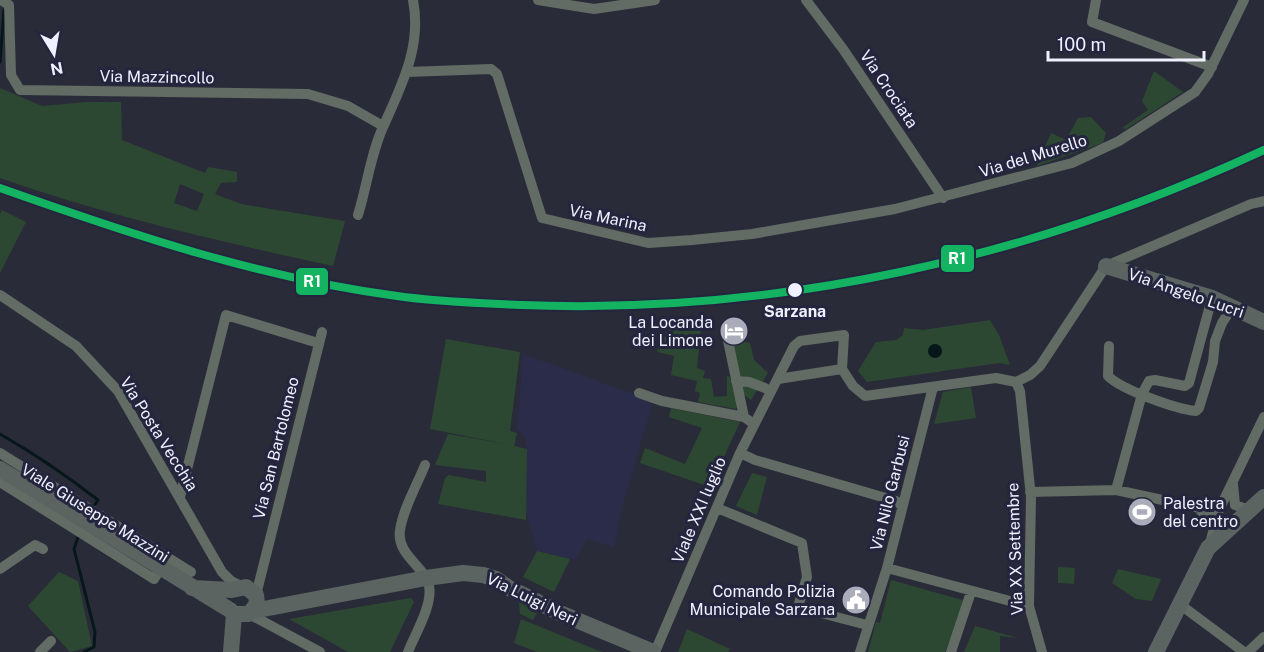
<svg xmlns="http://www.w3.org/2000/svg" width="1264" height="652" viewBox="0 0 1264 652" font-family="'Public Sans',sans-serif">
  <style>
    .built { fill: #2b2c49 }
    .green { fill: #2d4832; fill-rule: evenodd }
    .water { fill: #06171a }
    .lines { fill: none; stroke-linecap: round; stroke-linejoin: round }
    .stream { stroke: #06171a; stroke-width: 3 }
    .street { stroke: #626b64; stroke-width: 10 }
    .secondary { stroke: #5b6461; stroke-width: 16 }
    .rail-1-casing { stroke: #24253e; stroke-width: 12 }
    .rail-1 { stroke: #13b361; stroke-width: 8 }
    .stop-dot { fill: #f0f1ff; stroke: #24253e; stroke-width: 2 }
    .labels { text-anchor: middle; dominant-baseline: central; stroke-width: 6; stroke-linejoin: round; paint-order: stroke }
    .street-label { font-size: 16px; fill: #f0f1ff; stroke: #24253e }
    .stop-label { font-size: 16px; font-weight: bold; fill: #f0f1ff; stroke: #24253e }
    .poi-label { font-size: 16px; fill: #f0f1ff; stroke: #24253e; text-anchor: end }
    .line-badge { stroke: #24253e; stroke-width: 2 }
    .badge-label { font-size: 16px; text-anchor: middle; font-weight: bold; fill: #fff }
  </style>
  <rect width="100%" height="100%" fill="#2a2b38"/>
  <!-- built -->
  <path class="built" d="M523,354L653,401L622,508L614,547L587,539L575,560L537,551L525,507L526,438L517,429Z"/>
  <!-- green -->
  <path class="green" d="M1154,71L1183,92L1126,129L1122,128L1148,110L1142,101Z
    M0,88L42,106L86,102H121L122,140L205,173L208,167L237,172V182L221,183L215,194L241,204L345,221L333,266C221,242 109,216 0,178ZM180,184L204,194L197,211L174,203Z
    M1091,117L1106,133L1103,143L1037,166L1051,133L1066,140L1078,118Z
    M2,210L26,222L0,273V214Z
    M990,320L999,335L1010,365L999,363L867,382L858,371L876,342L896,340L903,335L904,328L923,330Z
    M681,324V335L682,326L701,328L697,368L705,371L703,378L711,379L714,397L727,396V376L730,377L738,403L736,409L698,402L700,393L695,391L697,381L671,375L674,356L657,352L661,337H669V325Z
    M446,339L520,352L510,431L517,433L514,446L527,449L526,520L438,504L445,478L449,475L486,482V471L435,465L448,434L506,444L430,429Z
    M735,340L750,343L754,360L768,373L751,400L743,394L730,342Z
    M971,387L976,418L934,424L943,392Z
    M671,408L740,422L710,487L640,463L645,448L685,464L702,428L669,417Z
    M752,473L767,477L757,515L736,506Z
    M537,551L570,559L554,592L523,577Z
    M1058,567L1075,568L1074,584L1058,583Z
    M1118,569L1161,579L1152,601L1136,599L1112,583Z
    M59,572L78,581L92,646L70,652L28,606Z
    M891,580L966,601L945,652H868L876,622L880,623Z
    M411,598L414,602L390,652H348L289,619Z
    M519,602L538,611L533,620L520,614Z
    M521,619L597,650L603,652H537L514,643Z
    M975,626L1018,638L1000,636V652H964Z
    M687,629L730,649L728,652H678Z"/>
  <!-- water -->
  <path class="water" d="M928 351a7 7 0 1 1 14 0a7 7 0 1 1-14 0Z"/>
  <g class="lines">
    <!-- stream -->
    <path class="stream" d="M0,62L4,10
      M0,434C35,454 66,475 98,500L94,506
      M78,537L74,549L95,632L94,647L84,652"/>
    <!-- street -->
    <path class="street" d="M1,0L9,5L11,75L20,90L308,94L348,106L383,126
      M538,0L594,9L655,0
      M806,0L843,49L943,198
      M1096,0L1092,22L1212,67
      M407,72L491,69L497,74L542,218L648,243L692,240L752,234L895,209L1072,163L1119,141L1195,92L1208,74L1244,0
      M358,215C367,186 371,152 384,125C402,84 422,46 413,0
      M0,295L76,346L118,391L222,572L231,581L241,586
      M727,336L744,417
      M1109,346L1108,376C1122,390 1176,409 1196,411L1199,408L1213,362L1215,341L1222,323L1233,306
      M842,369L853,386L865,396L996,378L1016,382L1020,391L1031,497L1029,606L1042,652
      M778,379L842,369
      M736,381L749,382L765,388
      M1016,382L1030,375L1040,366L1106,266L1251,204L1264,201
      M639,393L662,401L744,417L754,424
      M0,453L191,572
      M740,453L755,460L896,501L902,506
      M0,482L154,579L164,563
      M1233,484L1235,505L1249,510
      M1116,490L1142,394L1149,381L1155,380L1185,386L1189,383L1212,298
      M1030,492L1116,490L1218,512L1264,417
      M180,497L226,315L318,343
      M717,508L802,543L807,577L798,607L867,625
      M1200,510L1215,525L1210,543
      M887,568L1029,606
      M0,569L35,545L43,549
      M256,595L322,332
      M1178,603L1244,652
      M249,614L320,652
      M40,652L51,641
      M408,652C415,634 433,605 429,586C425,566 396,555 400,530C403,509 417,485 425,465
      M655,652L740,453L794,346L800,341L844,335L842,369
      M860,652L887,568L933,387
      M951,652L971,592
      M1248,652L1264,637"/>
    <!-- secondary -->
    <path class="secondary" d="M1106,266L1212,298L1264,322
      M0,469C77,515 153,563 230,610L234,614H249L257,604L256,595L246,587L232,590L192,588
      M253,611L426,578L463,573L483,575L496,579L509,588L562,614L653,652
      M231,652L234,614
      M1156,652L1208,548L1264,497"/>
    <!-- rail-1 casing -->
    <g class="rail-1-casing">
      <path id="rail-1" d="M0,188C130,234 260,278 397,296C438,302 480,303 521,305C777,315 1032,258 1264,150"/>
    </g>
    <!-- rail-1 -->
    <use href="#rail-1" class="rail-1"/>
  </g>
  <!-- icons -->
  <defs>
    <g id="hotel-disc" transform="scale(1.5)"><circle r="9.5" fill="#abacb9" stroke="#24253e"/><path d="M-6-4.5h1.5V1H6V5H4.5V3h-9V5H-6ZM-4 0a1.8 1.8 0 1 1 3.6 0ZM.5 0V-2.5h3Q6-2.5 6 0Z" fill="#fff"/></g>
    <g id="stadium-disc" transform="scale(1.5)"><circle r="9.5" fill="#abacb9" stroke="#24253e"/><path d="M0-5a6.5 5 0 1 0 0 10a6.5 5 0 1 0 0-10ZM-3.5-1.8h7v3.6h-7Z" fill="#fff"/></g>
    <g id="civic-disc" transform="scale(1.5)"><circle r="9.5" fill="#abacb9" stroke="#24253e"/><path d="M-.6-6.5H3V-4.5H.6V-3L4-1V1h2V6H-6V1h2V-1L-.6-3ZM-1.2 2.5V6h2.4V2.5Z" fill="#fff"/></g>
  </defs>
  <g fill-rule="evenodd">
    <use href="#hotel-disc" x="734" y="331"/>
    <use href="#stadium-disc" x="1142" y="512"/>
    <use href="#civic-disc" x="856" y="600"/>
  </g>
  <!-- markers -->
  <circle class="stop-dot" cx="795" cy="290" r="8"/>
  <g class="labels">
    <!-- street labels -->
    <g class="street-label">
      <text transform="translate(157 77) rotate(1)">Via Mazzincollo</text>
      <text transform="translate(889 89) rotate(56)">Via Crociata</text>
      <text transform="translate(1033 156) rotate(-17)">Via del Murello</text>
      <text transform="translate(608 218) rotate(12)">Via Marina</text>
      <text transform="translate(1186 293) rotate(19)">Via Angelo Lucri</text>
      <text transform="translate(159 434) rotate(58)">Via Posta Vecchia</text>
      <text transform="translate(276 448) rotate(-76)">Via San Bartolomeo</text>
      <text transform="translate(890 493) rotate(-76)">Via Nilo Garbusi</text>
      <text transform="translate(699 510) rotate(-67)">Viale XXI luglio</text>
      <text transform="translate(95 513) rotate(32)">Viale Giuseppe Mazzini</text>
      <text transform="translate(1015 549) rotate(-92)">Via XX Settembre</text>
      <text transform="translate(532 599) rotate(26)">Via Luigi Neri</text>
    </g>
    <!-- stop labels -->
    <g class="stop-label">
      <text x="795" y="311">Sarzana</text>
    </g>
    <!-- poi labels -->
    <g class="poi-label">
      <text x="713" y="322">La Locanda<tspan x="713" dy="18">dei Limone</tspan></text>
      <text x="1163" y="503" text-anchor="start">Palestra<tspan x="1163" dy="18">del centro</tspan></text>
      <text x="835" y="591">Comando Polizia<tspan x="835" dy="18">Municipale Sarzana</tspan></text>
    </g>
  </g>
  <g class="line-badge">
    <rect x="940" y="244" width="35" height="29" rx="6" fill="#13b361"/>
    <rect x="295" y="267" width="34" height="29" rx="6" fill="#13b361"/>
  </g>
  <g class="badge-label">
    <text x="957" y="264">R1</text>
    <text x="312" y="287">R1</text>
  </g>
  <!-- north arrow -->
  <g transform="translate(54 54) rotate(169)" stroke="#24253e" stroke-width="4.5" paint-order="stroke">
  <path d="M0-4.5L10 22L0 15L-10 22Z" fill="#f0f1ff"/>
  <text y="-9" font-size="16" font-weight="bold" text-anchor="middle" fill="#f0f1ff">N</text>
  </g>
  <!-- scale -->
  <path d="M1048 51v9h156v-9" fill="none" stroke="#f0f1ff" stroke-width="3"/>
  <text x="1057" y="51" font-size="18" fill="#f0f1ff" stroke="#24253e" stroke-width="4.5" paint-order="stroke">100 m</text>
</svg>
